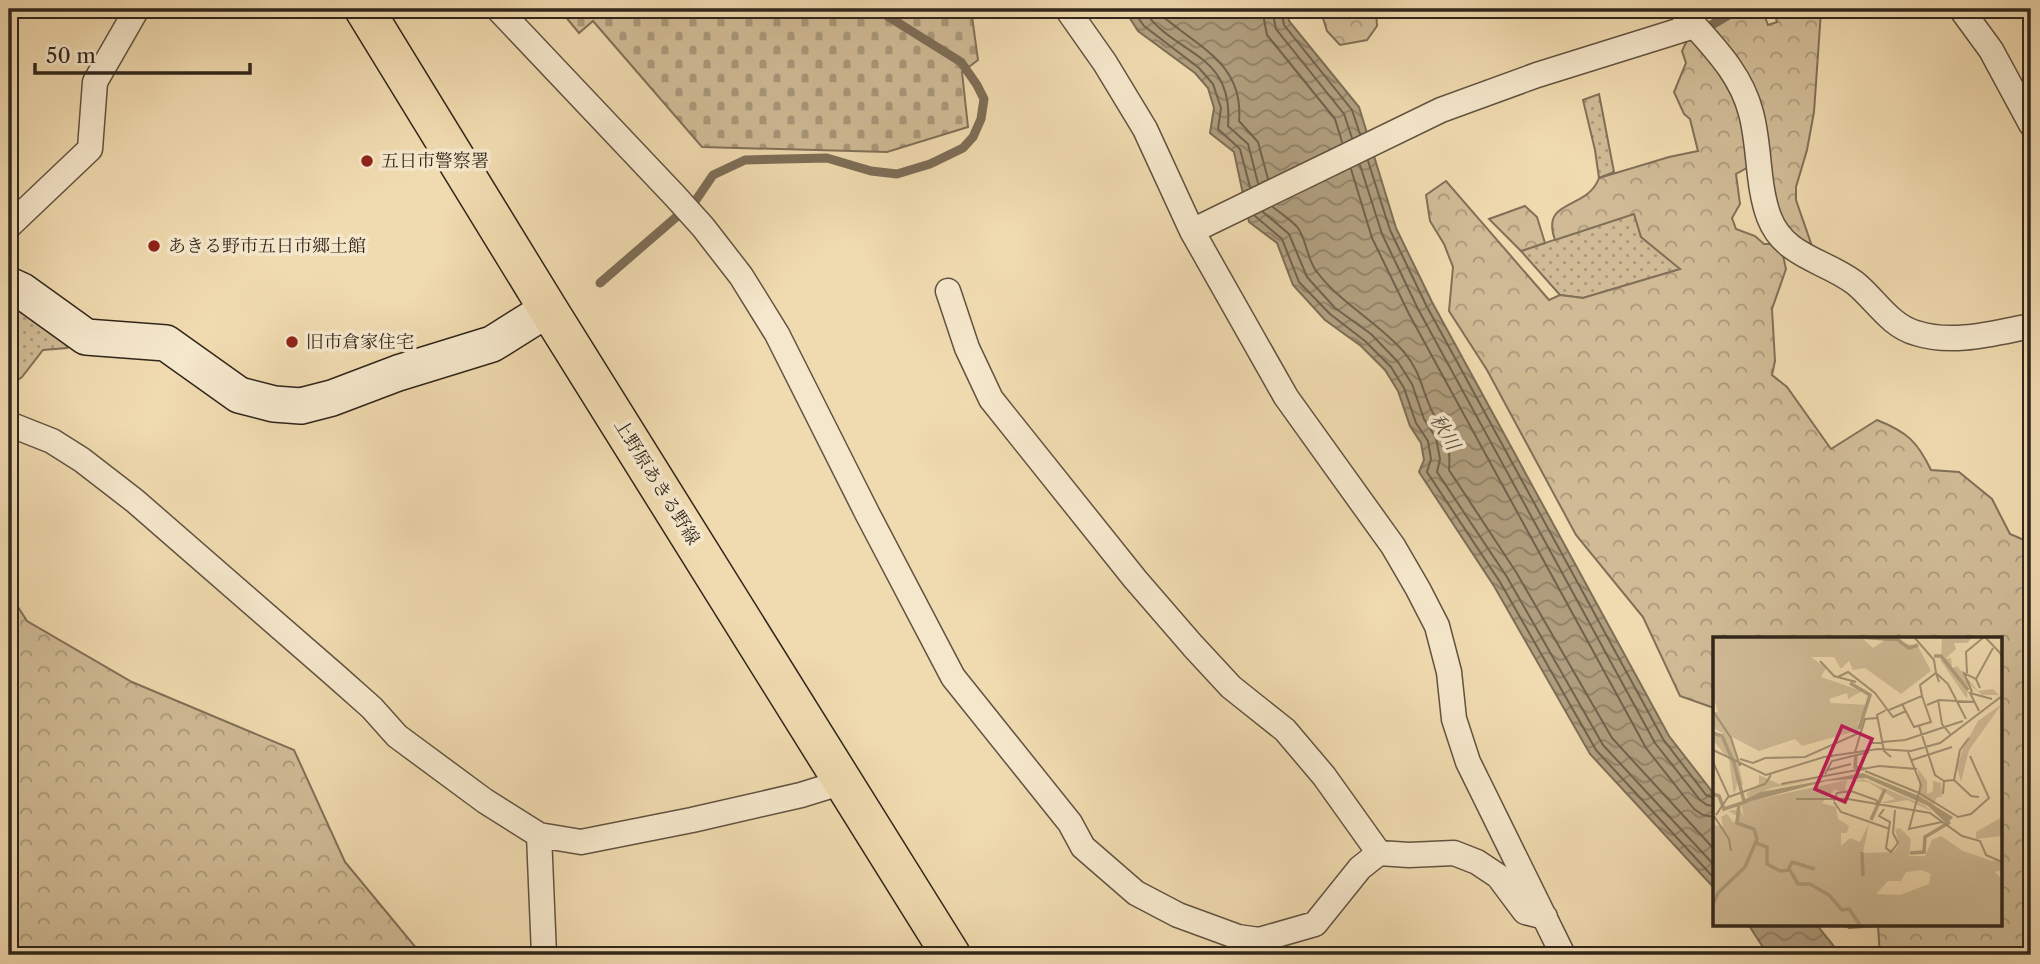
<svg xmlns="http://www.w3.org/2000/svg" width="2040" height="964" viewBox="0 0 2040 964" font-family="'Libre Caslon Text','Noto Serif JP',serif">
  <style>
    .green { fill: url(#green-dots); stroke: #807058; stroke-width: 2 }
    .forest { fill: url(#forest-crowns); stroke: #807058; stroke-width: 2 }
    .cemetery { fill: url(#cemetery-stones); stroke: #807058; stroke-width: 2 }
    .water { fill: url(#water-waves); stroke: #7d6d56; stroke-width: 2 }
    .lines { fill: none; stroke-linecap: round; stroke-linejoin: round }
    .shore { stroke: #70624c; stroke-width: 2 }
    .stream { stroke: #7d6d56; stroke-width: 9 }
    .street-casing { stroke: #615340; stroke-width: 27 }
    .secondary-casing { stroke: #31261b; stroke-width: 38 }
    .primary-casing { stroke: #31261b; stroke-width: 41 }
    .street { stroke: #f5e7cb; stroke-width: 24 }
    .secondary { stroke: #f5e7cb; stroke-width: 35 }
    .primary { stroke: #f0daaf; stroke-width: 38 }
    .poi-dot { fill: #8f2418; stroke: #f5e7cb; stroke-width: 2.5 }
    .labels { text-anchor: middle; dominant-baseline: central; stroke-width: 7; stroke-linejoin: round; paint-order: stroke }
    .poi-label { font-size: 18px; fill: #31261b; stroke: #f5e7cb; text-anchor: start }
    .street-label { font-size: 18px; fill: #31261b; stroke: #f5e7cb }
    .water-label { font-size: 19px; font-style: italic; fill: #574a38; stroke: #f5e7cb }
    .inset-river { fill: none; stroke: #af9d7d; stroke-width: 3.5 }
    .inset-road { fill: none; stroke: #a49274; stroke-width: 2 }
    .view { fill: #c2185b; fill-opacity: 0.15; stroke: #c2185b; stroke-width: 3.5 }
    .inset-edge { fill: none; stroke: #31261b; stroke-width: 3.5 }
  </style>
  <defs>
    <pattern id="green-dots" width="8" height="8" patternUnits="userSpaceOnUse" patternTransform="scale(1.75)"><rect width="8" height="8" fill="#d0bb96"/><path d="M2 2h.1M6 6h.1" fill="none" stroke="#a9987a" stroke-width="1.8" stroke-linecap="round"/></pattern>
    <pattern id="forest-crowns" width="20" height="18" patternUnits="userSpaceOnUse" patternTransform="scale(1.75)"><rect width="20" height="18" fill="#d0bb96"/><path d="M2 6a3 3 0 1 1 6 0M12 15a3 3 0 1 1 6 0" fill="none" stroke="#a9987a"/></pattern>
    <pattern id="cemetery-stones" width="16" height="16" patternUnits="userSpaceOnUse" patternTransform="scale(1.75)"><rect width="16" height="16" fill="#d0bb96"/><path d="M2 7V4a2 2 0 0 1 4 0v3zM10 15v-3a2 2 0 0 1 4 0v3z" fill="#a9987a"/></pattern>
    <pattern id="water-waves" width="16" height="10" patternUnits="userSpaceOnUse" patternTransform="scale(1.75)"><rect width="16" height="10" fill="#af9d7d"/><path d="M0 5q4-4 8 0t8 0" fill="none" stroke="#8f8066"/></pattern>
  </defs>
  <rect width="100%" height="100%" fill="#f0daaf"/>
  <filter id="stains"><feTurbulence type="fractalNoise" baseFrequency=".00286" numOctaves="4"/><feColorMatrix values="0 0 0 0 .2 0 0 0 0 .09 0 0 0 0 .02 0 0 0 .5 -.17"/></filter>
  <radialGradient id="worn" r=".72"><stop offset=".6" stop-color="#630" stop-opacity="0"/><stop offset="1" stop-color="#630" stop-opacity=".3"/></radialGradient>
  <!-- green -->
  <path class="green" d="M1599,94L1614,172L1599,178L1595,150L1583,100Z
    M1635,213L1641,237L1681,269L1583,298L1560,295L1521,251Z
    M9,295L81,333L67,348L43,350L22,377L9,386Z"/>
  <!-- forest -->
  <path class="forest" d="M1320,9H1376L1377,26L1367,40L1340,45L1327,31Z
    M1741,9H1762L1768,25L1777,22L1773,9H1819L1821,11L1814,112L1807,150L1796,187V200L1814,252L1795,242L1771,197L1707,29Z
    M1690,34L1730,76L1752,165L1736,174L1740,204L1732,218L1736,229L1755,236L1764,244H1777L1782,251L1786,269L1772,309L1775,361L1772,375L1787,387L1831,449L1877,420C1907,432 1917,441 1931,470L1959,472L1992,499L2010,534L2031,543V955H1880L1878,926L1849,928L1842,924H2000V638H1714V708L1680,696L1643,617L1576,535L1487,370L1449,311L1453,267L1444,244L1430,221L1426,195L1446,181L1549,300L1560,295L1583,298L1680,269L1641,237L1634,214L1555,240C1540,198 1587,211 1599,178L1669,157L1698,151L1690,119L1684,114L1674,92L1686,63L1682,51Z
    M1525,206L1537,217L1545,243L1521,251L1489,219Z
    M9,593L27,621L132,682L294,750L345,862L422,955H9Z"/>
  <!-- cemetery -->
  <path class="cemetery" d="M559,9H971L978,60L962,72L968,127L887,152L702,147L593,21L579,33Z"/>
  <!-- water -->
  <path class="water" d="M1124,9H1288L1289,21L1359,107L1396,228L1432,302L1669,736L1714,794V888L1590,754L1494,586L1419,472L1424,460L1421,443L1410,426L1398,391L1385,370L1361,346L1325,320L1293,285L1277,243L1249,222L1234,152L1210,133L1214,108L1208,88L1195,73L1138,31Z
    M1748,924H1816L1841,955H1768Z"/>
  <g class="lines">
    <!-- shore -->
    <path class="shore" d="M1132,9L1144,26L1199,68L1213,84L1221,108L1218,129L1240,149L1250,187
      M1143,9C1174,57 1234,50 1228,126L1248,144L1258,183
      M1155,9C1161,17 1172,23 1180,30C1214,55 1243,74 1239,121L1258,142L1268,179
      M1262,9L1267,35L1335,119L1342,142
      M1272,9L1276,29L1344,114L1352,138
      M1281,9L1284,25L1352,110L1360,134
      M1368,161L1390,230L1426,305L1663,739L1706,795L1714,798
      M1360,165L1382,234L1418,309L1655,743L1700,800L1707,805L1714,806
      M1351,169L1372,238L1409,314L1646,748L1694,809L1703,815L1714,817
      M1273,207C1281,214 1292,220 1298,228C1307,241 1307,260 1317,272C1341,304 1378,322 1404,352C1422,373 1422,393 1434,415C1446,439 1451,442 1449,470L1516,572L1612,738L1714,849
      M1263,212L1289,234L1307,277L1335,308L1371,334L1398,362L1412,384L1424,419L1436,438L1440,459L1437,472L1507,577L1603,745L1714,865
      M1255,216L1282,239L1299,282L1330,314L1365,341L1391,367L1404,388L1416,423L1428,441L1431,459L1427,472L1500,582L1596,750L1714,878"/>
    <!-- stream -->
    <path class="stream" d="M1708,27L1739,9
      M600,283L696,200L713,175L745,160L827,158L871,171L897,174L930,164L963,148L973,137L981,119L984,99L977,85L961,62L876,9"/>
    <!-- street casing -->
    <g class="street-casing">
      <path id="street" d="M498,9L675,196L703,227L741,276L777,334L867,513L953,677L1070,823L1083,847L1136,893L1178,915L1238,937L1259,940L1315,924L1360,868L1379,853L1409,855L1454,853L1477,862L1498,876L1525,912L1545,917
        M1067,9L1105,63L1145,129L1192,231L1286,397L1393,546L1418,589L1437,626L1449,672L1454,719L1468,762L1563,955
        M1680,9C1708,42 1740,70 1751,113C1760,146 1757,185 1769,217C1784,257 1825,260 1855,283C1875,299 1890,326 1916,333C1953,345 1994,333 2031,326
        M1961,9L1991,50L2031,124
        M9,226L90,149L95,82L137,9
        M1192,231L1441,110L1537,75L1694,26
        M948,291L967,348L991,399L1135,579L1193,646L1231,687L1285,730L1324,776L1379,853
        M9,424L52,441L82,460L135,501L336,676L372,708L397,736L485,801L539,835L581,842L692,820L801,795L843,782
        M539,835L544,955"/>
    </g>
    <!-- secondary casing -->
    <g class="secondary-casing">
      <path id="secondary" d="M9,285L22,291L86,337L166,343L239,395L274,404L301,406L332,398L398,373L492,344L548,309"/>
    </g>
    <!-- primary casing -->
    <g class="primary-casing">
      <path id="primary" d="M364,9L548,309L951,955"/>
    </g>
    <!-- street -->
    <use href="#street" class="street"/>
    <!-- secondary -->
    <use href="#secondary" class="secondary"/>
    <!-- primary -->
    <use href="#primary" class="primary"/>
  </g>
  <!-- markers -->
  <g class="poi-dot">
    <circle cx="367" cy="161" r="7"/>
    <circle cx="154" cy="246" r="7"/>
    <circle cx="292" cy="342" r="7"/>
  </g>
  <g class="labels">
    <!-- poi labels -->
    <g class="poi-label">
      <text x="381" y="161">五日市警察署</text>
      <text x="168" y="246">あきる野市五日市郷土館</text>
      <text x="306" y="342">旧市倉家住宅</text>
    </g>
    <!-- street labels -->
    <g class="street-label">
      <text transform="translate(657 482) rotate(58)">上野原あきる野線</text>
    </g>
    <!-- water labels -->
    <g class="water-label">
      <text transform="translate(1445 432) rotate(59)">秋川</text>
    </g>
  </g>
  <!-- overview -->
  <g transform="translate(1713 637)">
    <rect width="289" height="289" fill="#f0daaf"/>
    <path d="M0,0H148L160,11L172,3L205,9L218,34L188,57L152,31L140,33L136,24L128,32L121,20H98L113,31L108,40L149,54L135,62L134,56L116,62L118,66L156,68L145,86L147,93L89,109L82,102L46,114L19,100L30,147L28,151L25,145L21,158L16,123L0,103V98L5,97L21,122L9,96L0,91V75H5L0,59ZM229,0H260L254,6H241L243,12L232,22L238,21L239,31L244,29L265,54L280,52L286,58H269L255,46L254,62L228,24ZM289,67L256,113L248,145L244,130L250,111L265,84ZM205,132L214,144V157L220,154V144L228,146L229,159L223,161L221,169L207,159ZM46,138L68,148L106,142L58,151L36,161L33,157L46,147ZM150,142L211,168L220,175L194,163L177,166H167L182,162L155,145L140,144ZM134,143L132,152L137,158L122,152L109,166L123,170L125,182L136,189L134,196H128V209L137,201L147,205L156,186L150,216L181,215L186,207L182,192L187,191L198,202L196,219H212L219,203L228,199L250,214L279,224L289,222V233L282,235L289,242V288H0V188L10,189L8,180L14,177L21,186L24,179L15,174L27,172L31,180L28,166ZM209,233L218,237L216,247L187,258L163,257L175,244H188L193,235Z" fill="#d0bb96" fill-rule="evenodd"/>
    <path d="M289,180V199L263,202V195Z" fill="#d0bb96"/>
    <path d="M150,136L206,159L240,180L234,187L215,169L153,141L114,144L35,165L28,164L48,155Z" fill="#af9d7d"/>
    <path class="inset-river" d="M147,0L185,3L196,11L205,8M221,19H228L255,53M137,46L157,58L146,92M0,96L9,99L21,126L31,164M143,118L142,130L151,132M0,157L6,159L11,172L35,164M158,183L172,152M43,206L54,210V227L67,234L77,233L85,247H97L116,258L129,273L136,272L147,288M149,215L150,239M197,216L211,215L212,200L237,185M75,233L79,225L102,232M0,267L5,256L32,230L44,202L41,192L24,186L26,167"/>
    <path class="inset-road" d="M201,0L221,23L223,36L235,47L253,82M272,0L289,18M107,24L121,39L143,45M254,36L253,15L271,0M125,40L135,35L162,56L180,80L193,74M263,42L280,11M259,55L251,36L263,42L267,51M225,63L229,87L237,97M189,67L201,90L218,85L209,59M214,68L226,63L262,65M173,73L164,78L171,114L178,120M176,73L209,59L207,48L223,36L226,45M0,74L18,101L27,129M266,74L257,56L279,62M206,89L222,138L231,144M256,101L247,113L241,143L258,159L266,160M157,106L192,103L250,84M0,113L53,138L111,120L165,112L198,114L227,106L289,59M142,115L152,82L165,81M195,115L208,148L196,192L229,185M27,122L40,126L52,121L92,120L148,95M199,123L239,110M0,125L16,160L52,147L58,138M115,133L138,127M152,134L206,156L245,180L258,177L276,161L257,119M112,137L119,124L156,115M68,147L166,129L204,132M230,157L231,144L241,143M83,162H135L217,176L249,199L267,204L273,218L289,225M121,164L124,156L138,154L163,163L166,168M121,165L128,175L177,192M171,172L166,179L177,185L173,211L178,215L185,206L180,196L182,173M3,178L15,160M1,179L16,202L18,214"/>
    <path class="view" d="M129,89L159,102L132,165L102,152Z"/>
    <rect width="289" height="289" class="inset-edge"/>
  </g>
  <!-- margin -->
  <rect width="2040" height="964" fill="none" stroke="#f0daaf" stroke-width="35"/>
  <rect x="10" y="10" width="2019" height="943" fill="none" stroke="#31261b" stroke-width="3.5"/>
  <rect x="18" y="18" width="2005" height="929" fill="none" stroke="#31261b" stroke-width="2"/>
  <!-- scale -->
  <path d="M35 63v10h215v-10" fill="none" stroke="#31261b" stroke-width="3.5"/>
  <text x="46" y="63" font-size="21" fill="#31261b" stroke="#f5e7cb" stroke-width="5" paint-order="stroke">50 m</text>
  <rect width="100%" height="100%" filter="url(#stains)"/>
  <rect width="100%" height="100%" fill="url(#worn)"/>
</svg>
